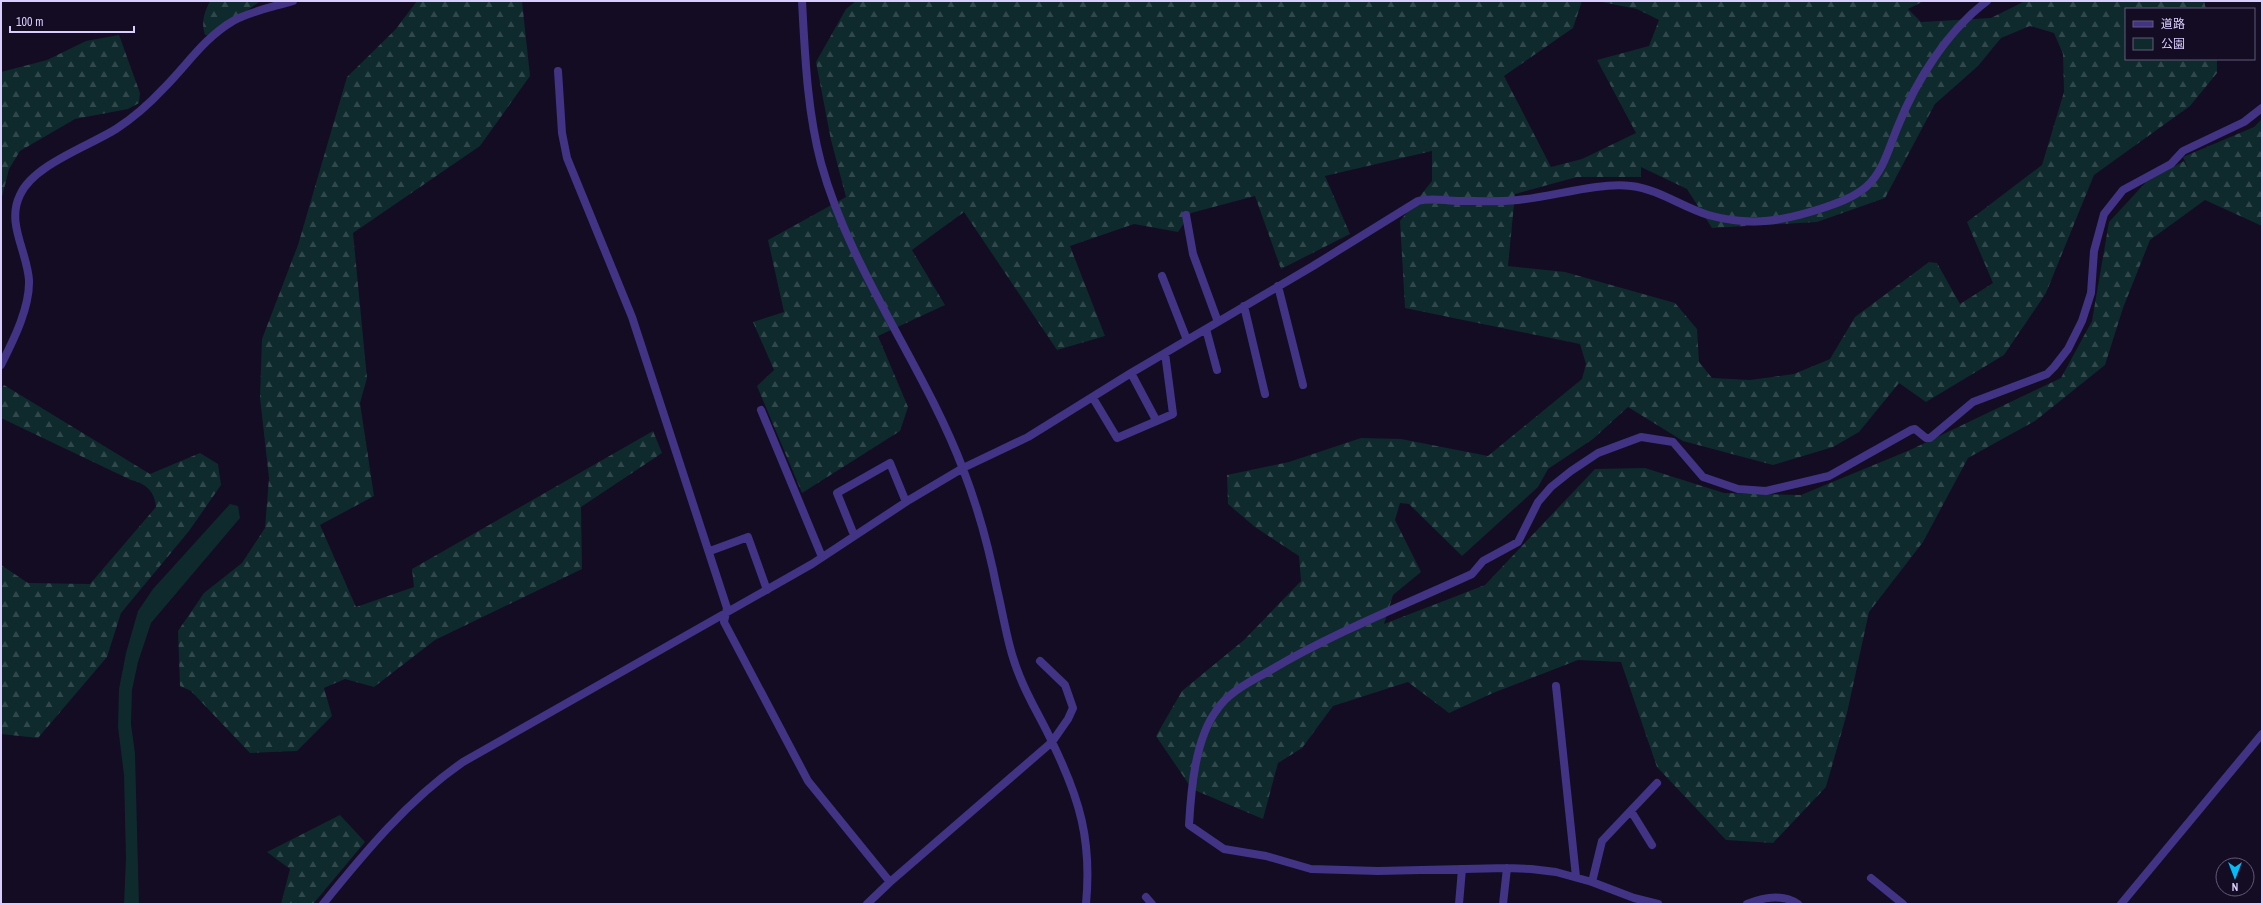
<svg xmlns="http://www.w3.org/2000/svg" width="2263" height="905" viewBox="0 0 2263 905" font-family="'Archivo Narrow','Noto Sans JP',sans-serif">
  <style>
    .green { fill: #0e2a2d }
    .forest { fill: url(#forest-firs); fill-rule: evenodd }
    .lines { fill: none; stroke-linecap: round; stroke-linejoin: round }
    .minor { stroke: #423385; stroke-width: 8 }
  </style>
  <defs>
    <pattern id="forest-firs" width="22" height="20" patternUnits="userSpaceOnUse"><rect width="22" height="20" fill="#0e2a2d"/><path d="M5 1l3.5 6h-7zM16 11l3.5 6h-7z" fill="#30484c"/></pattern>
  </defs>
  <rect width="100%" height="100%" fill="#130c23"/>
  <!-- green -->
  <path class="green" d="M230,504L238,506L240,518L151,623L138,662L132,690L131,724L135,753L139,904H124L126,859L124,775L118,727L119,689L126,653L138,611L153,589Z"/>
  <!-- forest -->
  <path class="forest" d="M210,1H260L216,35H205C201,22 204,13 210,1Z
    M417,1H522L530,76L480,146L353,233L367,378L360,403L374,496L320,525L356,607L414,587L412,569L653,431L662,453L581,507L582,569L435,640L374,687L345,679L324,688L332,716L297,751L250,753L191,691L180,686L178,631L204,593L242,563L265,528L269,478L260,398L262,339L298,245L347,77L395,30Z
    M856,1H1582L1573,28L1504,76L1551,167L1582,159L1636,133L1597,60L1649,46L1659,20L1637,9L1597,1H1924L1908,9L1921,22L1991,18L2025,1H2204L2206,9H2126V59H2217V73L2190,106L2094,175L2046,293L2004,355L1926,402L1899,383L1859,432L1833,447L1773,465L1683,441L1628,407L1593,439L1548,469L1538,487L1462,556L1409,504L1400,503L1395,520L1421,572L1393,595L1384,624L1485,585L1595,469L1645,468L1724,493L1801,495L1910,450L2061,378L2092,321L2109,222L2146,182L2184,161L2189,170L2183,157L2254,127L2262,119V226L2205,200L2150,240L2123,308L2105,365L2035,421L1968,458L1923,542L1869,612L1847,713L1826,787L1773,843L1726,840L1657,767L1621,662L1578,660L1493,693L1449,713L1408,682L1333,706L1302,748L1278,763L1263,819L1192,789L1156,736L1182,691L1244,640L1301,581L1299,556L1255,527L1228,504L1227,475L1289,462L1361,438L1401,439L1488,456L1582,379L1586,364L1580,344L1405,308L1400,221L1432,181V151L1325,176L1350,234L1281,269L1255,196L1191,213L1178,232L1134,224L1070,246L1105,336L1057,350L964,212L912,250L945,305L878,336L908,407L900,431L802,493L757,386L774,370L753,322L784,312L768,240L846,197L831,140L816,62L846,9ZM2030,26L2054,33L2063,54L2064,92L2042,165L1967,222L1993,283L1960,304L1937,263L1929,262L1855,317L1830,359L1794,374L1750,380L1712,378L1699,362L1697,329L1675,303L1565,272L1508,266L1515,194L1577,177H1641V167L1687,189L1712,228L1817,222L1885,198L1935,104L1978,66L2001,38Z
    M119,35L140,93L139,103L128,109L75,119L20,151L9,169L1,201V72L47,60L86,41Z
    M4,385L150,474L200,453L218,464L221,485L189,531L121,613L107,657L38,738L1,734V565L28,583L90,584L156,507C155,492 146,483 131,480L1,418V389Z
    M340,815L365,842L313,904H281L290,869L267,852Z"/>
  <g class="lines">
    <!-- minor -->
    <path class="minor" d="M802,1C805,55 807,110 821,163C851,272 923,364 963,469C978,508 989,548 997,589C1004,618 1008,649 1020,677C1029,700 1042,720 1052,742C1080,799 1092,841 1086,904
      M558,71L562,133L567,158L632,317L727,608L724,622L808,781L890,882
      M1186,215L1193,254L1218,322
      M1162,276L1187,340
      M1278,286L1303,385
      M1244,306L1265,394
      M1206,329L1217,370
      M1,365C13,341 30,308 29,280C27,251 6,223 20,195C33,165 89,146 116,129C133,118 150,103 164,88C187,65 204,38 233,21C251,11 273,7 293,1
      M1131,373L1156,420
      M1093,398L1117,438L1173,414L1165,353
      M761,410L822,557
      M854,535L837,493L890,463L906,502
      M710,551L748,537L767,590
      M1556,686L1576,877
      M1631,811L1652,845
      M1871,878L1903,904
      M1592,882L1602,841L1657,783
      M1146,897L1152,904
      M323,904C365,852 408,800 463,762L812,564L909,500L963,468L1028,437L1131,373L1313,266L1418,201C1432,197 1445,201 1459,201C1478,201 1499,202 1518,200C1552,197 1597,182 1631,186C1658,189 1682,207 1708,215C1752,227 1784,221 1826,207C1840,202 1854,197 1866,187C1884,171 1889,147 1898,126C1916,81 1947,31 1987,1
      M867,904L890,882L1052,742L1068,719L1073,708L1065,685L1040,661
      M1459,904L1462,869
      M1503,904L1507,868
      M1658,904L1634,898L1592,882L1556,872L1531,869L1507,868L1378,871L1311,869L1266,856L1224,849L1189,825C1191,790 1195,740 1216,711C1228,692 1250,682 1269,671C1333,633 1404,605 1472,574L1483,561L1518,542L1538,502L1551,487L1571,471L1598,453L1641,437L1673,442L1703,477L1738,489L1766,491L1829,476L1911,430L1915,429L1926,438H1930L1973,402L2047,374L2054,367L2068,349L2082,321L2091,293L2094,251L2104,214L2123,190L2171,164L2183,151L2244,122L2262,108
      M1747,904C1764,897 1783,894 1798,904
      M2121,904L2262,734"/>
  </g>
  <!-- border -->
  <rect width="2263" height="905" fill="none" stroke="#daceff" stroke-width="4"/>
  <!-- legend -->
  <rect x="2125" y="8" width="130" height="52" fill="#130c23" stroke="#635a7b"/>
  <rect x="2133" y="21" width="20" height="6" fill="#423385" stroke="#635a7b"/>
  <text x="2161" y="28" font-size="12" fill="#daceff">道路</text>
  <rect x="2133" y="38" width="20" height="12" fill="#0e2a2d" stroke="#635a7b"/>
  <text x="2161" y="48" font-size="12" fill="#daceff">公園</text>
  <!-- north arrow -->
  <g transform="translate(2235 877) rotate(180)"><circle r="19" fill="#130c23" stroke="#635a7b"/>
  <path d="M0-3L7 15L0 10L-7 15Z" fill="#00bcf9"/>
  <text y="-6" font-size="11" font-weight="bold" text-anchor="middle" fill="#daceff">N</text>
  </g>
  <!-- scale -->
  <path d="M10 26v6h124v-6" fill="none" stroke="#daceff" stroke-width="2"/>
  <text x="16" y="26" font-size="12" fill="#daceff" stroke="#130c23" stroke-width="3" paint-order="stroke">100 m</text>
</svg>
